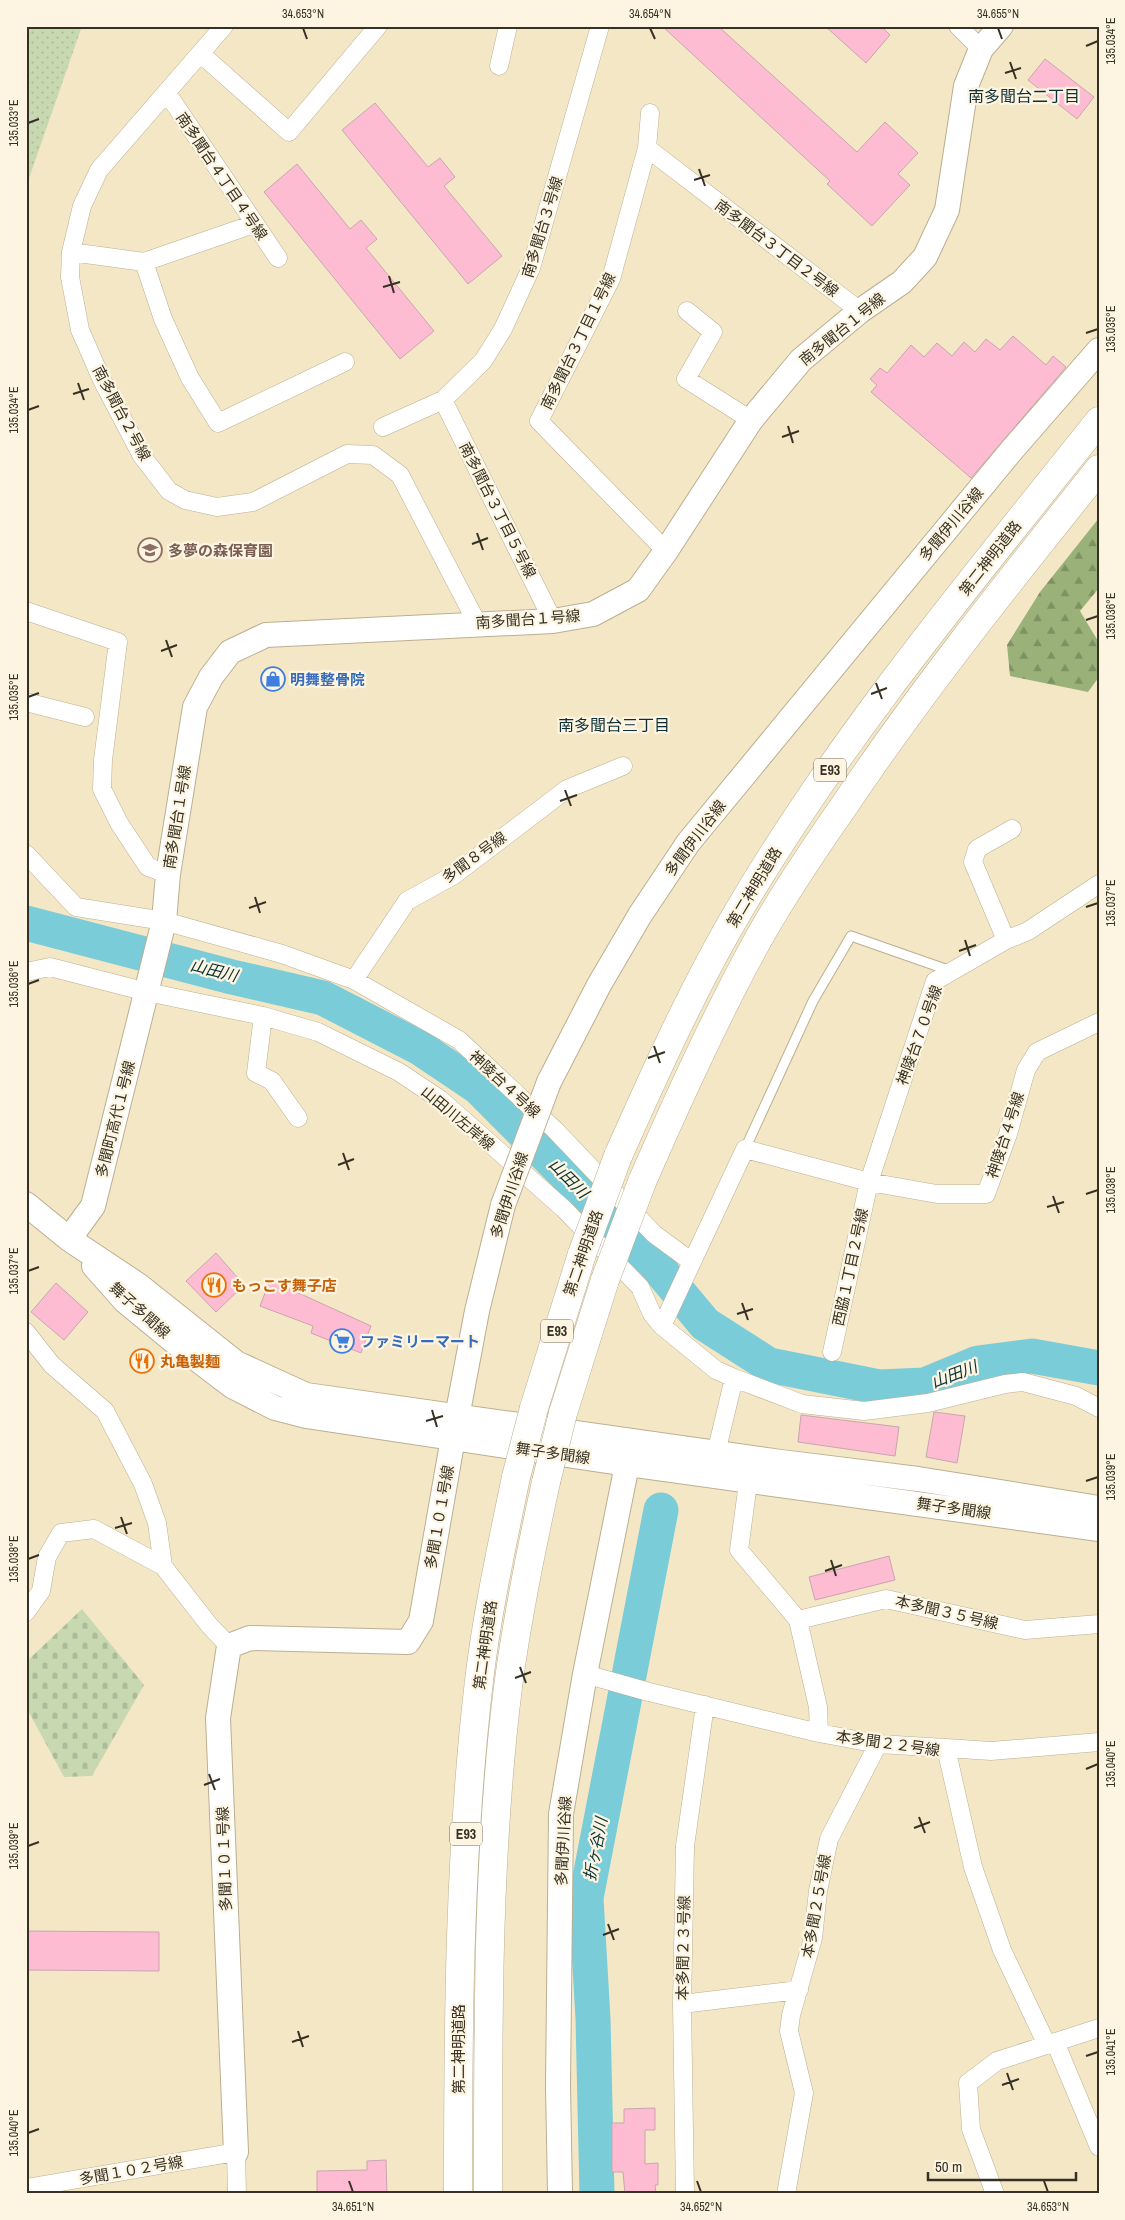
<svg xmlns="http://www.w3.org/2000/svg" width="1125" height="2220" viewBox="0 0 1125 2220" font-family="'Archivo Narrow','Noto Sans JP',sans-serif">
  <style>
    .grass { fill: url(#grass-dots) }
    .forest { fill: url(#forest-firs) }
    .cemetery { fill: url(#cemetery-stones) }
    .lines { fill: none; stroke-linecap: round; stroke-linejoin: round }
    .river { stroke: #7bccd9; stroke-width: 35 }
    .building { fill: #febcd3; stroke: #c9a5b1 }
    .lane-casing { stroke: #bcaf90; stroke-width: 11 }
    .street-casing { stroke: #bcaf90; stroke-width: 19 }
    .secondary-casing { stroke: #bcaf90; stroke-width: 26 }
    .highway-casing { stroke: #bcaf90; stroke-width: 29 }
    .lane { stroke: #fff; stroke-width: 9 }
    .street { stroke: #fff; stroke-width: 18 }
    .secondary { stroke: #fff; stroke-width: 24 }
    .highway { stroke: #fff; stroke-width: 28 }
    .secondary-bridge-casing { stroke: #bcaf90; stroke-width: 26; stroke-linecap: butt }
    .highway-bridge-casing { stroke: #bcaf90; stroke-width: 29; stroke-linecap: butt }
    .secondary-bridge { stroke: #fff; stroke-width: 24 }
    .highway-bridge { stroke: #fff; stroke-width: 28 }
    .ticks { fill: none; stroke: #363124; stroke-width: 2 }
    .labels { text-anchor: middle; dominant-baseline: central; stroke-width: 4.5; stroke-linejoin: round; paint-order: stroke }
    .shield { fill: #fdf5e1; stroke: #726c5d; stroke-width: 1 }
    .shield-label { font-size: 14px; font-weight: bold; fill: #363124 }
    .street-label { font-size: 15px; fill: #363124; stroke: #fdf5e1 }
    .education-label { font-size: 15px; font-weight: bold; fill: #785e54; stroke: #fdf5e1; text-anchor: start }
    .shop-label { font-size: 15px; font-weight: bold; fill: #366cbe; stroke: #fdf5e1; text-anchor: start }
    .food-label { font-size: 15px; font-weight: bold; fill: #c56008; stroke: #fdf5e1; text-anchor: start }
    .neighbourhood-label { font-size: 16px; fill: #0d2e35; stroke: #fdf5e1 }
    .water-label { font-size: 16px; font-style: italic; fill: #083137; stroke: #fdf5e1 }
    .neatline { fill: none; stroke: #363124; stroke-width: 2 }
    .ticks-label { font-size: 12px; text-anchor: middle; fill: #363124 }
  </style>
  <defs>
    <pattern id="grass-dots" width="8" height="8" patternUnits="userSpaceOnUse" patternTransform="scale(1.25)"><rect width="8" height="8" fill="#c8d9b2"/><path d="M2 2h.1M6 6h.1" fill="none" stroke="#acbb99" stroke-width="1.8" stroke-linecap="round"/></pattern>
    <pattern id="forest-firs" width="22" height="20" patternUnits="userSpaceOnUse" patternTransform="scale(1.25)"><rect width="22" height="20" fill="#9ab279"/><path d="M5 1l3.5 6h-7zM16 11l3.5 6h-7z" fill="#7e9163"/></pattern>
    <pattern id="cemetery-stones" width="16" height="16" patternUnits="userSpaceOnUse" patternTransform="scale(1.25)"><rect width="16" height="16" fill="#c8d9b2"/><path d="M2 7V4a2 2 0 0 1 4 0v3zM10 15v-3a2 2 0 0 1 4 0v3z" fill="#acbb99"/></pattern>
  </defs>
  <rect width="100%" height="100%" fill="#f4e7c6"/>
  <!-- grass -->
  <path class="grass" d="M26,26H82L26,187Z"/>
  <!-- forest -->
  <path class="forest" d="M1099,518V588L1080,611L1098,641L1099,677L1088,692L1010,676L1007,645L1040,592Z"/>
  <!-- cemetery -->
  <path class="cemetery" d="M82,1609L144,1685L92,1776L64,1777L26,1707V1662Z"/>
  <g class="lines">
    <!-- river -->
    <path class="river" d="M26,923L232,977L323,998L420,1048L478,1087L655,1264L705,1324L769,1365L879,1387L925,1385L978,1363L1032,1356L1099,1368
      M597,2194L593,2019L586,1898L661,1510"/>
  </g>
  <!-- building -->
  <path class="building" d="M662,26H718L857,152L885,122L918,153L898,174L910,185L872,226L827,184L830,181Z
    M825,26H881L890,35L866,63Z
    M1045,59L1094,97L1077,119L1028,80Z
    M375,103L428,167L440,158L455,177L444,186L502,256L468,284L342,130Z
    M297,164L350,229L361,220L377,239L366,248L434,331L400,359L264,192Z
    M1013,336L1046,365L1053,356L1066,367L971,478L871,392L877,385L870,379L880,368L887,373L911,345L924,357L937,343L952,356L964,342L975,352L986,339L1000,350Z
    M216,1253L244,1285L216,1312L186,1281Z
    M270,1280L371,1326L361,1353L311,1333L313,1326L260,1306Z
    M56,1283L88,1312L64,1340L31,1312Z
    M934,1412L965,1416L957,1463L926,1457Z
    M801,1415L899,1427L895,1456L798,1442Z
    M889,1556L895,1580L815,1600L809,1577Z
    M26,1931L159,1932V1971L26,1970Z
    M655,2108V2130H645V2164L658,2163V2185H655L656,2194H625L623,2172H612V2123H624V2109Z
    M386,2160L387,2194H317V2171L367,2170V2161Z"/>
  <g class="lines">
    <!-- lane casing -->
    <g class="lane-casing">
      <path id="lane" d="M745,1149L813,1001L851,936L951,971"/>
    </g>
    <!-- street casing -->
    <g class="street-casing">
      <path id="street" d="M224,26L99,170L82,206L71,252L70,277L80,330L102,380L142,456L169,491L185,500L217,507L253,502L347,454L373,455L400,475L477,623
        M958,26L981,49
        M201,54L289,132L378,26
        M499,66L508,26
        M167,93L278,258
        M650,113L647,148L611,279L539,421L666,551
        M647,148L860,311
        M71,252L144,262L254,224
        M144,262L163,319L190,378L218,423L345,362
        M687,311L713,332L686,379L751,420
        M443,400L553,621
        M383,427L443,400L483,361L503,329L531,268L600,26
        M26,611L118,642L103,760L102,789L119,823L148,867L168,874
        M26,702L85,717
        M26,854L76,907L164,921L282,954L354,980L459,1040L555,1130L654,1234L692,1262L745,1149L869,1182L937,1194H986L1008,1134L1026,1070L1037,1052L1099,1022
        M1006,940L973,862L977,849L1012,829
        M26,972L50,967L147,992L263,1016L318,1032L399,1072L441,1100L564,1209L640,1287L652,1314L662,1326L716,1370L734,1378L802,1404L864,1411L928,1403L1005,1384L1023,1382L1076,1396L1099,1408
        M354,980L407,901L454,875L567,789L623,766
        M263,1016L256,1073L272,1081L298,1118
        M662,1326L692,1262
        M26,1332L52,1365L105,1411L143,1484L157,1523L163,1566L209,1625L229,1646
        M832,1352L869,1182L935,981L1006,940L1028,931L1099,884
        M716,1453L734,1378
        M750,1468L739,1550L798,1620L818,1707L819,1733
        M26,1612L41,1591L47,1557L61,1533L94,1529L163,1566
        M798,1620L886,1599L1025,1630L1099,1624
        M585,1674L649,1692L819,1733L878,1744L946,1748L973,1867L1002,1950L1047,2045
        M946,1748L991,1751L1099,1742
        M682,2004L799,1990
        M1055,2042L1099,2147
        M26,2188L236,2152L237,2194
        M685,2194L682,2004L685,1846L705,1705
        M786,2194L804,2093L789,2031L791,2015L813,1938L818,1891L829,1839L878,1744
        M995,2194L971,2129L968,2083L997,2061L1099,2028"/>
    </g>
    <!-- secondary casing -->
    <g class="secondary-casing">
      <path id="secondary" d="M549,1082L599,985L640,915L688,843L1011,451L1099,350
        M26,1204L69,1239L138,1285L236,1363L306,1395L781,1462L918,1479L1099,1508
        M69,1239L93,1206L164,921L168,874L195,707L211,677L230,652L266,635L553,621L593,614L638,590L666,551L751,420L801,360L860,311L902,282L925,257L947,210L966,86L981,49L1001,26
        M94,1266L125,1301L182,1348L232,1386L275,1408L306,1416L627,1464L1099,1529
        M457,1417L477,1311L503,1205
        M236,2152L218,1718L229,1646L250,1638L408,1642L421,1621L453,1438
        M560,2194L558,2086L561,1814L585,1674L630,1450"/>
    </g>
    <!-- highway casing -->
    <g class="highway-casing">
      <path id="highway" d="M618,1156C655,1073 693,988 739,910C842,735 973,579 1099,421
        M642,1182C678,1099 716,1015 760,936C786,890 816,846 846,803C924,687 1012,578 1099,469
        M534,1408L582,1254
        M563,1413L605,1280
        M458,2194C458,2022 459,1852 479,1681C487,1613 502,1545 516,1477
        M488,2194C488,2025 487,1855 508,1687C517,1618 531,1550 546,1482"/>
    </g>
    <!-- lane -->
    <use href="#lane" class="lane"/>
    <!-- street -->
    <use href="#street" class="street"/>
    <!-- secondary -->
    <use href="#secondary" class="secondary"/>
    <!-- highway -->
    <use href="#highway" class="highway"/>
    <!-- secondary-bridge casing -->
    <g class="secondary-bridge-casing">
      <path id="secondary-bridge" d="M503,1205L549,1082"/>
    </g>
    <!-- highway-bridge casing -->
    <g class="highway-bridge-casing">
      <path id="highway-bridge" d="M582,1254L618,1156
        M605,1280L642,1182
        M516,1477L534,1408
        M546,1482L563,1413"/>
    </g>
    <!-- secondary-bridge -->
    <use href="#secondary-bridge" class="secondary-bridge"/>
    <!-- highway-bridge -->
    <use href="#highway-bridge" class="highway-bridge"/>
  </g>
  <!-- ticks -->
  <path class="ticks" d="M303,28L307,39M650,28L655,39M998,28L1002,39M1086,46L1098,41M1010,62L1016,79M1005,73L1021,68M28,123L39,119M699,169L705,186M694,180L710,175M389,276L394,293M383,287L400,282M1086,333L1098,329M78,383L84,400M73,394L89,389M28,410L39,406M788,426L793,443M782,437L799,431M477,533L483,550M472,544L488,538M1086,620L1098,616M166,640L172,657M161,651L177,645M876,683L882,699M871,694L887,688M28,697L39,693M565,790L571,806M560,801L577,795M255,897L260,913M1086,907L1098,903M249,908L266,902M965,940L970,956M959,951L976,945M28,984L39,980M654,1046L660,1063M648,1058L665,1052M343,1153L349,1170M338,1165L354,1159M1086,1194L1098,1190M1053,1196L1059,1213M1047,1207L1064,1202M28,1271L39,1267M742,1303L748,1320M737,1314L753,1309M432,1410L437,1427M426,1421L443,1416M1086,1481L1098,1477M121,1517L127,1534M115,1528L132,1523M28,1559L39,1555M831,1560L836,1576M825,1571L842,1565M520,1667L526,1683M515,1678L531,1672M1086,1769L1098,1764M209,1774L215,1790M204,1785L220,1779M919,1817L925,1833M914,1828L930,1822M28,1846L39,1842M608,1924L614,1940M603,1935L619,1929M298,2031L303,2047M292,2042L309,2036M1086,2056L1098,2052M1007,2073L1013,2090M1002,2085L1019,2079M28,2133L39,2129M349,2181L353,2192M697,2181L701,2192M1044,2181L1048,2192"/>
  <!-- icons -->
  <defs>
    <g id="school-ring" transform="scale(1.25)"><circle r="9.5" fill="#fdf5e1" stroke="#8d6e63" stroke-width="1.5"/><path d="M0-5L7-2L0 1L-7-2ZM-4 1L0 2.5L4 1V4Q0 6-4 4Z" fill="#8d6e63"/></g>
    <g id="shop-ring" transform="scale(1.25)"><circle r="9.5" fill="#fdf5e1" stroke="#3f7fe0" stroke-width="1.5"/><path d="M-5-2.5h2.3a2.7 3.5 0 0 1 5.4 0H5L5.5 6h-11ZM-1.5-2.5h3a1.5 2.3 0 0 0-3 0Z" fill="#3f7fe0"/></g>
    <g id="restaurant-ring" transform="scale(1.25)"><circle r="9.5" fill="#fdf5e1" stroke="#e8710a" stroke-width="1.5"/><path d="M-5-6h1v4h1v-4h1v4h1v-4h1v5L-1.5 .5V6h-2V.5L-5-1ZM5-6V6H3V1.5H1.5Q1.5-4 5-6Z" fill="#e8710a"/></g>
    <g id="supermarket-ring" transform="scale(1.25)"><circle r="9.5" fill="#fdf5e1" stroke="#3f7fe0" stroke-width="1.5"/><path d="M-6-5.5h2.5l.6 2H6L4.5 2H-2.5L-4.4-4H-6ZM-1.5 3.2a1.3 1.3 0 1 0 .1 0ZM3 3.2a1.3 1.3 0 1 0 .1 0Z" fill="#3f7fe0"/></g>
  </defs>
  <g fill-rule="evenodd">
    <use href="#school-ring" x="150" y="550"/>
    <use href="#shop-ring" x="273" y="679"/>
    <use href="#restaurant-ring" x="214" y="1285"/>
    <use href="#supermarket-ring" x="342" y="1341"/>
    <use href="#restaurant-ring" x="142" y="1361"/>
  </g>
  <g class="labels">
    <!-- shield labels -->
    <g class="shield">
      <rect x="814" y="758.5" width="32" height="23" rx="4"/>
      <rect x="541" y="1319.5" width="32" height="23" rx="4"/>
      <rect x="450" y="1822.5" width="32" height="23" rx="4"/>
    </g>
    <g class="shield-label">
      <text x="830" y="770">E93</text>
      <text x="557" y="1331">E93</text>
      <text x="466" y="1834">E93</text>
    </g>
    <!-- street labels -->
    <g class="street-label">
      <text transform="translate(222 176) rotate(56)">南多聞台４丁目４号線</text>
      <text transform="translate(542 227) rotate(-73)">南多聞台３号線</text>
      <text transform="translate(777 248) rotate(37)">南多聞台３丁目２号線</text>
      <text transform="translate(842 329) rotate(-39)">南多聞台１号線</text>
      <text transform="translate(578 341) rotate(-64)">南多聞台３丁目１号線</text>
      <text transform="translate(122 413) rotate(62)">南多聞台２号線</text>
      <text transform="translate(498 510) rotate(63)">南多聞台３丁目５号線</text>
      <text transform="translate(951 524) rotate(-50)">多聞伊川谷線</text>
      <text transform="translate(990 558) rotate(-52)">第二神明道路</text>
      <text transform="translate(528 619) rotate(-4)">南多聞台１号線</text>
      <text transform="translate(177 817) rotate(-81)">南多聞台１号線</text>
      <text transform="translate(695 838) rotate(-53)">多聞伊川谷線</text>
      <text transform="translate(474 857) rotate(-36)">多聞８号線</text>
      <text transform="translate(754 887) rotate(-59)">第二神明道路</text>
      <text transform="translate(919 1035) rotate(-70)">神陵台７０号線</text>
      <text transform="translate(505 1084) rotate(43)">神陵台４号線</text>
      <text transform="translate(458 1118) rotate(40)">山田川左岸線</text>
      <text transform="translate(115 1119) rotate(-76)">多聞町高代１号線</text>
      <text transform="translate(1005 1135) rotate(-72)">神陵台４号線</text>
      <text transform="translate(509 1195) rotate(-72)">多聞伊川谷線</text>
      <text transform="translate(583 1253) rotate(-71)">第二神明道路</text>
      <text transform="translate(850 1267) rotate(-78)">西脇１丁目２号線</text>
      <text transform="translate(140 1310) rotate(42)">舞子多聞線</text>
      <text transform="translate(553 1453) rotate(8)">舞子多聞線</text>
      <text transform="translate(954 1508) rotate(8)">舞子多聞線</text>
      <text transform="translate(439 1517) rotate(-80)">多聞１０１号線</text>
      <text transform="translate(947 1612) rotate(13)">本多聞３５号線</text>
      <text transform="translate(485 1645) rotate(-82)">第二神明道路</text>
      <text transform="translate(888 1743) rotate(8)">本多聞２２号線</text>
      <text transform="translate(563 1841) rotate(-87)">多聞伊川谷線</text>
      <text transform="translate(224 1859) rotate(-92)">多聞１０１号線</text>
      <text transform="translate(816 1906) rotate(-80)">本多聞２５号線</text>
      <text transform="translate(683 1948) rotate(-89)">本多聞２３号線</text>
      <text transform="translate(458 2049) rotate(-90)">第二神明道路</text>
      <text transform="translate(131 2170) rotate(-10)">多聞１０２号線</text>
    </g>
    <!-- education labels -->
    <g class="education-label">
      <text x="168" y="550">多夢の森保育園</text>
    </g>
    <!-- shop labels -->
    <g class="shop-label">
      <text x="290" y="679">明舞整骨院</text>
      <text x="360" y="1341">ファミリーマート</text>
    </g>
    <!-- food labels -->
    <g class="food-label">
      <text x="232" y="1285">もっこす舞子店</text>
      <text x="160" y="1361">丸亀製麺</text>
    </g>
    <!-- neighbourhood labels -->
    <g class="neighbourhood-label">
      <text x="1024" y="96">南多聞台二丁目</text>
      <text x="614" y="725">南多聞台三丁目</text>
    </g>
    <!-- water labels -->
    <g class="water-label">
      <text transform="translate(214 970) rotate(14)">山田川</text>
      <text transform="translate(569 1178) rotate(45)">山田川</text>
      <text transform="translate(954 1374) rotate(-21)">山田川</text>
      <text transform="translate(595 1849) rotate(-79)">折ヶ谷川</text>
    </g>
  </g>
  <!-- border -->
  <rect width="1125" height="2220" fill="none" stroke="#fdf5e1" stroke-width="55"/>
  <!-- scale -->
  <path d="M928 2172v8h148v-8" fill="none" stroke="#363124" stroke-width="2.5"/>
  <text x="935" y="2172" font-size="15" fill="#363124" stroke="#fdf5e1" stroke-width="4" paint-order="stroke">50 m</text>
  <rect x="28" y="28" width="1070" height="2164" class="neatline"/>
  <g class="ticks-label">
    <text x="303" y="18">34.653°N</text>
    <text x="650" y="18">34.654°N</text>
    <text x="998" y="18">34.655°N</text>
    <text transform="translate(1111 41) rotate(-90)" y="4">135.034°E</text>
    <text transform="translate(14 123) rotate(-90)" y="4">135.033°E</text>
    <text transform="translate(1111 329) rotate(-90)" y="4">135.035°E</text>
    <text transform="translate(14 410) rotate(-90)" y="4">135.034°E</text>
    <text transform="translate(1111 616) rotate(-90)" y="4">135.036°E</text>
    <text transform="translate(14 697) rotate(-90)" y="4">135.035°E</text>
    <text transform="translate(1111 903) rotate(-90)" y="4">135.037°E</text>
    <text transform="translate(14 984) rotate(-90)" y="4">135.036°E</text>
    <text transform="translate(1111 1190) rotate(-90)" y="4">135.038°E</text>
    <text transform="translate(14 1271) rotate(-90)" y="4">135.037°E</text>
    <text transform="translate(1111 1477) rotate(-90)" y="4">135.039°E</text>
    <text transform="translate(14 1559) rotate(-90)" y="4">135.038°E</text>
    <text transform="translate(1111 1764) rotate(-90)" y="4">135.040°E</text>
    <text transform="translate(14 1846) rotate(-90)" y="4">135.039°E</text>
    <text transform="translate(1111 2052) rotate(-90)" y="4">135.041°E</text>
    <text transform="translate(14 2133) rotate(-90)" y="4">135.040°E</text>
    <text x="353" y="2211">34.651°N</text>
    <text x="701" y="2211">34.652°N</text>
    <text x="1048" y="2211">34.653°N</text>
  </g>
</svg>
